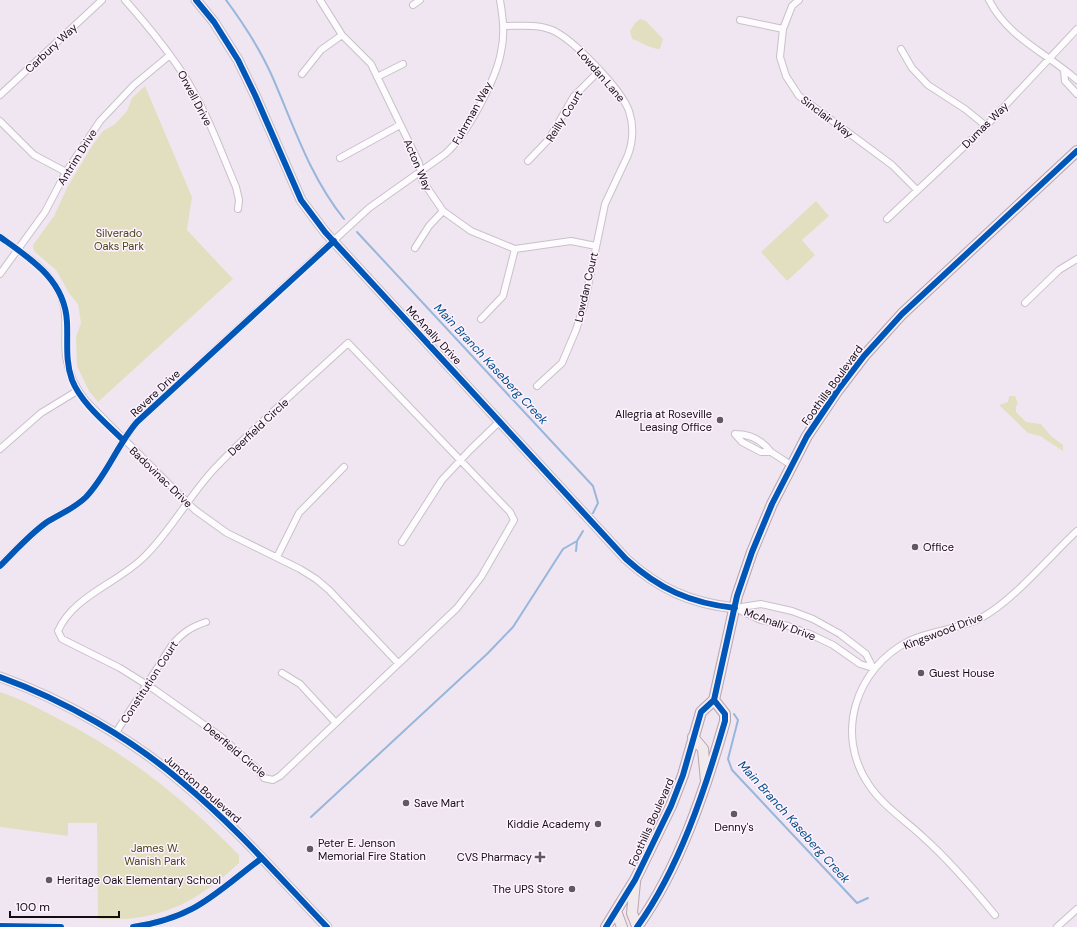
<svg xmlns="http://www.w3.org/2000/svg" width="1077" height="927" viewBox="0 0 1077 927" font-family="'DM Sans',sans-serif">
  <style>
    .green { fill: #e2dfc1 }
    .lines { fill: none; stroke-linecap: round; stroke-linejoin: round }
    .stream { stroke: #98b6db; stroke-width: 2 }
    .street-casing { stroke: #c8c1c9; stroke-width: 8 }
    .secondary-casing { stroke: #c8c1c9; stroke-width: 11 }
    .primary-casing { stroke: #b7a5ae; stroke-width: 12 }
    .street { stroke: #fdfbfd; stroke-width: 6 }
    .secondary { stroke: #f8f2f5; stroke-width: 9 }
    .primary { stroke: #f2e9ed; stroke-width: 10 }
    .cycleway-casing { stroke: #fdf2fd; stroke-width: 8 }
    .cycleway { stroke: #0057b8; stroke-width: 6 }
    .poi-dot { fill: #605961; stroke: #fdf2fd; stroke-width: 1.5 }
    .labels { text-anchor: middle; dominant-baseline: central; stroke-width: 3; stroke-linejoin: round; paint-order: stroke }
    .street-label { font-size: 11px; fill: #130d13; stroke: #fdf2fd }
    .park-label { font-size: 11px; fill: #474815; stroke: #fdf2fd }
    .poi-label { font-size: 11px; fill: #130d13; stroke: #fdf2fd; text-anchor: start }
    .water-label { font-size: 12px; font-style: italic; fill: #004c88; stroke: #fdf2fd }
  </style>
  <rect width="100%" height="100%" fill="#f0e6f1"/>
  <!-- green -->
  <path class="green" d="M640,19L646,21L663,39L660,49C650,49 642,42 632,39L630,31L635,23Z
    M145,86L192,197L187,230L233,279L98,402L89,391L77,366L76,337L81,323L78,304L69,293L56,270L34,251L33,245L54,216L68,186L92,146L103,131L115,124L127,111L132,98Z
    M816,201L829,216L802,240L815,255L787,281L761,252Z
    M1009,396H1015L1018,404L1016,406V412L1026,422L1041,424L1051,436L1063,445V451L1040,436L1028,433L999,405L1008,402Z
    M0,692C19,698 38,708 55,717C125,752 185,799 239,855V863C210,890 180,911 141,917C127,920 112,919 98,919L97,823H68V836L0,827Z"/>
  <g class="lines">
    <!-- stream -->
    <path class="stream" d="M226,0C243,23 260,49 272,76C294,126 309,175 344,219
      M357,232L593,486L598,503L593,513
      M576,551L577,541L583,531
      M734,714L738,720L728,759L732,770L857,903L868,898
      M311,817L487,654L513,627L563,549L577,541"/>
    <!-- street casing -->
    <g class="street-casing">
      <path id="street" d="M125,0C148,26 170,52 188,82C208,115 221,152 236,187L239,200L238,209
        M320,0L342,35L371,64L419,163L422,180L443,211L471,231L515,249L571,241L596,246
        M799,0L792,6L783,29L780,57L786,76L799,96L892,165L917,190
        M989,0C1008,38 1047,53 1077,80
        M413,5L420,0
        M740,20L783,29
        M504,26C520,26 537,24 552,30C573,39 621,89 629,111C634,126 633,141 628,155L605,204L584,305L576,330L562,363L537,386
        M901,49L912,68L928,85L965,109L986,126
        M1064,71L1065,81L1077,94
        M302,74L321,50L342,35
        M377,77L403,64
        M0,95L102,0
        M0,121L34,155L66,172
        M340,158L400,125
        M528,161L549,139L574,96L599,71
        M887,219L986,126L1077,29
        M0,237C19,251 42,264 55,285C71,309 63,331 66,357C69,374 75,388 86,401L195,510L227,533L300,569L316,579L329,590L398,663
        M415,248L429,226L443,211
        M0,274L45,212L66,172L100,121L134,85L170,55
        M1025,303L1059,270L1077,259
        M481,319L503,296L515,249
        M348,343L510,512L514,520L481,577L457,608L280,776L273,780L264,778L256,768L220,736L155,690L120,668L62,639L58,631C73,596 118,583 144,557C172,530 191,492 218,465C258,423 305,383 348,343Z
        M735,434L742,442L761,452H771L791,465
        M735,434C749,434 762,440 771,452
        M0,449L41,413L77,391
        M402,542L442,480L470,450L500,421
        M277,557L299,513L344,467
        M0,566C15,551 30,534 47,522C60,514 75,508 86,497C107,475 117,445 137,422L369,208L445,154C466,136 496,80 501,52C505,34 503,18 500,0
        M735,608L761,604L792,611L813,619L840,634L866,654L873,668
        M735,608L761,620L788,626L810,634L833,645L860,664L873,668
        M282,673L300,684L335,722
        M115,734L172,645C182,633 191,627 206,622
        M995,915C972,887 950,861 923,837C905,820 883,806 869,785C834,734 856,668 909,641C931,630 958,630 981,618C1013,601 1050,556 1077,531
        M0,926L61,927
        M133,927C196,918 215,893 262,858
        M1057,927L1077,909"/>
    </g>
    <!-- secondary casing -->
    <g class="secondary-casing">
      <path id="secondary" d="M196,0L214,22L238,60L255,95L301,200L325,232L626,559C659,589 690,603 735,608
        M0,677C64,700 132,739 183,783C235,826 280,878 327,927"/>
    </g>
    <!-- primary casing -->
    <g class="primary-casing">
      <path id="primary" d="M693,737L703,749L706,781
        M635,882L632,913L637,926
        M616,911L622,927
        M606,927L635,880L671,806L683,775L701,712L714,700L737,596L752,552L772,504L807,436L838,390L864,356L902,314L1077,151
        M637,927C679,869 705,790 725,721V714L714,700"/>
    </g>
    <!-- street -->
    <use href="#street" class="street"/>
    <!-- secondary -->
    <use href="#secondary" class="secondary"/>
    <!-- primary -->
    <use href="#primary" class="primary"/>
    <!-- cycleway casing -->
    <g class="cycleway-casing">
      <path id="cycleway" d="M196,0L214,22L238,60L255,95L301,200L325,232L626,559C659,589 690,603 735,608
        M0,237C31,259 65,280 67,322C68,342 65,360 72,380C81,403 106,423 123,440
        M0,566C15,551 30,534 47,522C60,514 75,508 86,497C107,475 117,445 137,422L334,241
        M0,677C64,700 132,739 183,783C235,826 280,878 327,927
        M0,926L61,927
        M133,927C196,918 215,893 262,858
        M606,927L635,880L671,806L683,775L701,712L714,700L737,596L752,552L772,504L807,436L838,390L864,356L902,314L1077,151
        M637,927C679,869 705,790 725,721V714L714,700"/>
    </g>
    <!-- cycleway -->
    <use href="#cycleway" class="cycleway"/>
  </g>
  <!-- markers -->
  <g class="poi-dot">
    <circle cx="720" cy="420" r="4"/>
    <circle cx="915" cy="547" r="4"/>
    <circle cx="921" cy="673" r="4"/>
    <circle cx="406" cy="803" r="4"/>
    <circle cx="734" cy="814" r="4"/>
    <circle cx="598" cy="824" r="4"/>
    <circle cx="310" cy="849" r="4"/>
    <path d="M538 851h4v4h4v4h-4v4h-4v-4h-4v-4h4z"/>
    <circle cx="49" cy="880" r="4"/>
    <circle cx="572" cy="889" r="4"/>
  </g>
  <g class="labels">
    <!-- street labels -->
    <g class="street-label">
      <text transform="translate(51 48) rotate(-43)">Carbury Way</text>
      <text transform="translate(601 75) rotate(49)">Lowdan Lane</text>
      <text transform="translate(195 98) rotate(62)">Orwell Drive</text>
      <text transform="translate(472 113) rotate(-61)">Fuhrman Way</text>
      <text transform="translate(564 116) rotate(-58)">Reilly Court</text>
      <text transform="translate(827 117) rotate(37)">Sinclair Way</text>
      <text transform="translate(985 125) rotate(-45)">Dumas Way</text>
      <text transform="translate(77 157) rotate(-58)">Antrim Drive</text>
      <text transform="translate(418 165) rotate(67)">Acton Way</text>
      <text transform="translate(586 287) rotate(-77)">Lowdan Court</text>
      <text transform="translate(434 335) rotate(47)">McAnally Drive</text>
      <text transform="translate(832 385) rotate(-54)">Foothills Boulevard</text>
      <text transform="translate(155 393) rotate(-43)">Revere Drive</text>
      <text transform="translate(258 427) rotate(-43)">Deerfield Circle</text>
      <text transform="translate(161 477) rotate(44)">Badovinac Drive</text>
      <text transform="translate(780 624) rotate(20)">McAnally Drive</text>
      <text transform="translate(943 631) rotate(-21)">Kingswood Drive</text>
      <text transform="translate(149 682) rotate(-57)">Constitution Court</text>
      <text transform="translate(235 750) rotate(40)">Deerfield Circle</text>
      <text transform="translate(203 789) rotate(41)">Junction Boulevard</text>
      <text transform="translate(651 822) rotate(-66)">Foothills Boulevard</text>
    </g>
    <!-- park labels -->
    <g class="park-label">
      <text x="119" y="233">Silverado<tspan x="119" dy="13">Oaks Park</tspan></text>
      <text x="155" y="848">James W.<tspan x="155" dy="13">Wanish Park</tspan></text>
    </g>
    <!-- poi labels -->
    <g class="poi-label">
      <text x="712" y="414" text-anchor="end">Allegria at Roseville<tspan x="712" dy="13">Leasing Office</tspan></text>
      <text x="923" y="547">Office</text>
      <text x="929" y="673">Guest House</text>
      <text x="414" y="803">Save Mart</text>
      <text x="590" y="824" text-anchor="end">Kiddie Academy</text>
      <text x="734" y="827" text-anchor="middle">Denny's</text>
      <text x="318" y="843">Peter E. Jenson<tspan x="318" dy="13">Memorial Fire Station</tspan></text>
      <text x="532" y="857" text-anchor="end">CVS Pharmacy</text>
      <text x="57" y="880">Heritage Oak Elementary School</text>
      <text x="564" y="889" text-anchor="end">The UPS Store</text>
    </g>
    <!-- water labels -->
    <g class="water-label">
      <text transform="translate(491 364) rotate(47)">Main Branch Kaseberg Creek</text>
      <text transform="translate(794 822) rotate(48)">Main Branch Kaseberg Creek</text>
    </g>
  </g>
  <!-- scale -->
  <path d="M10 911v6h109v-6" fill="none" stroke="#130d13" stroke-width="2"/>
  <text x="16" y="911" font-size="12" fill="#130d13" stroke="#fdf2fd" stroke-width="3" paint-order="stroke">100 m</text>
</svg>
